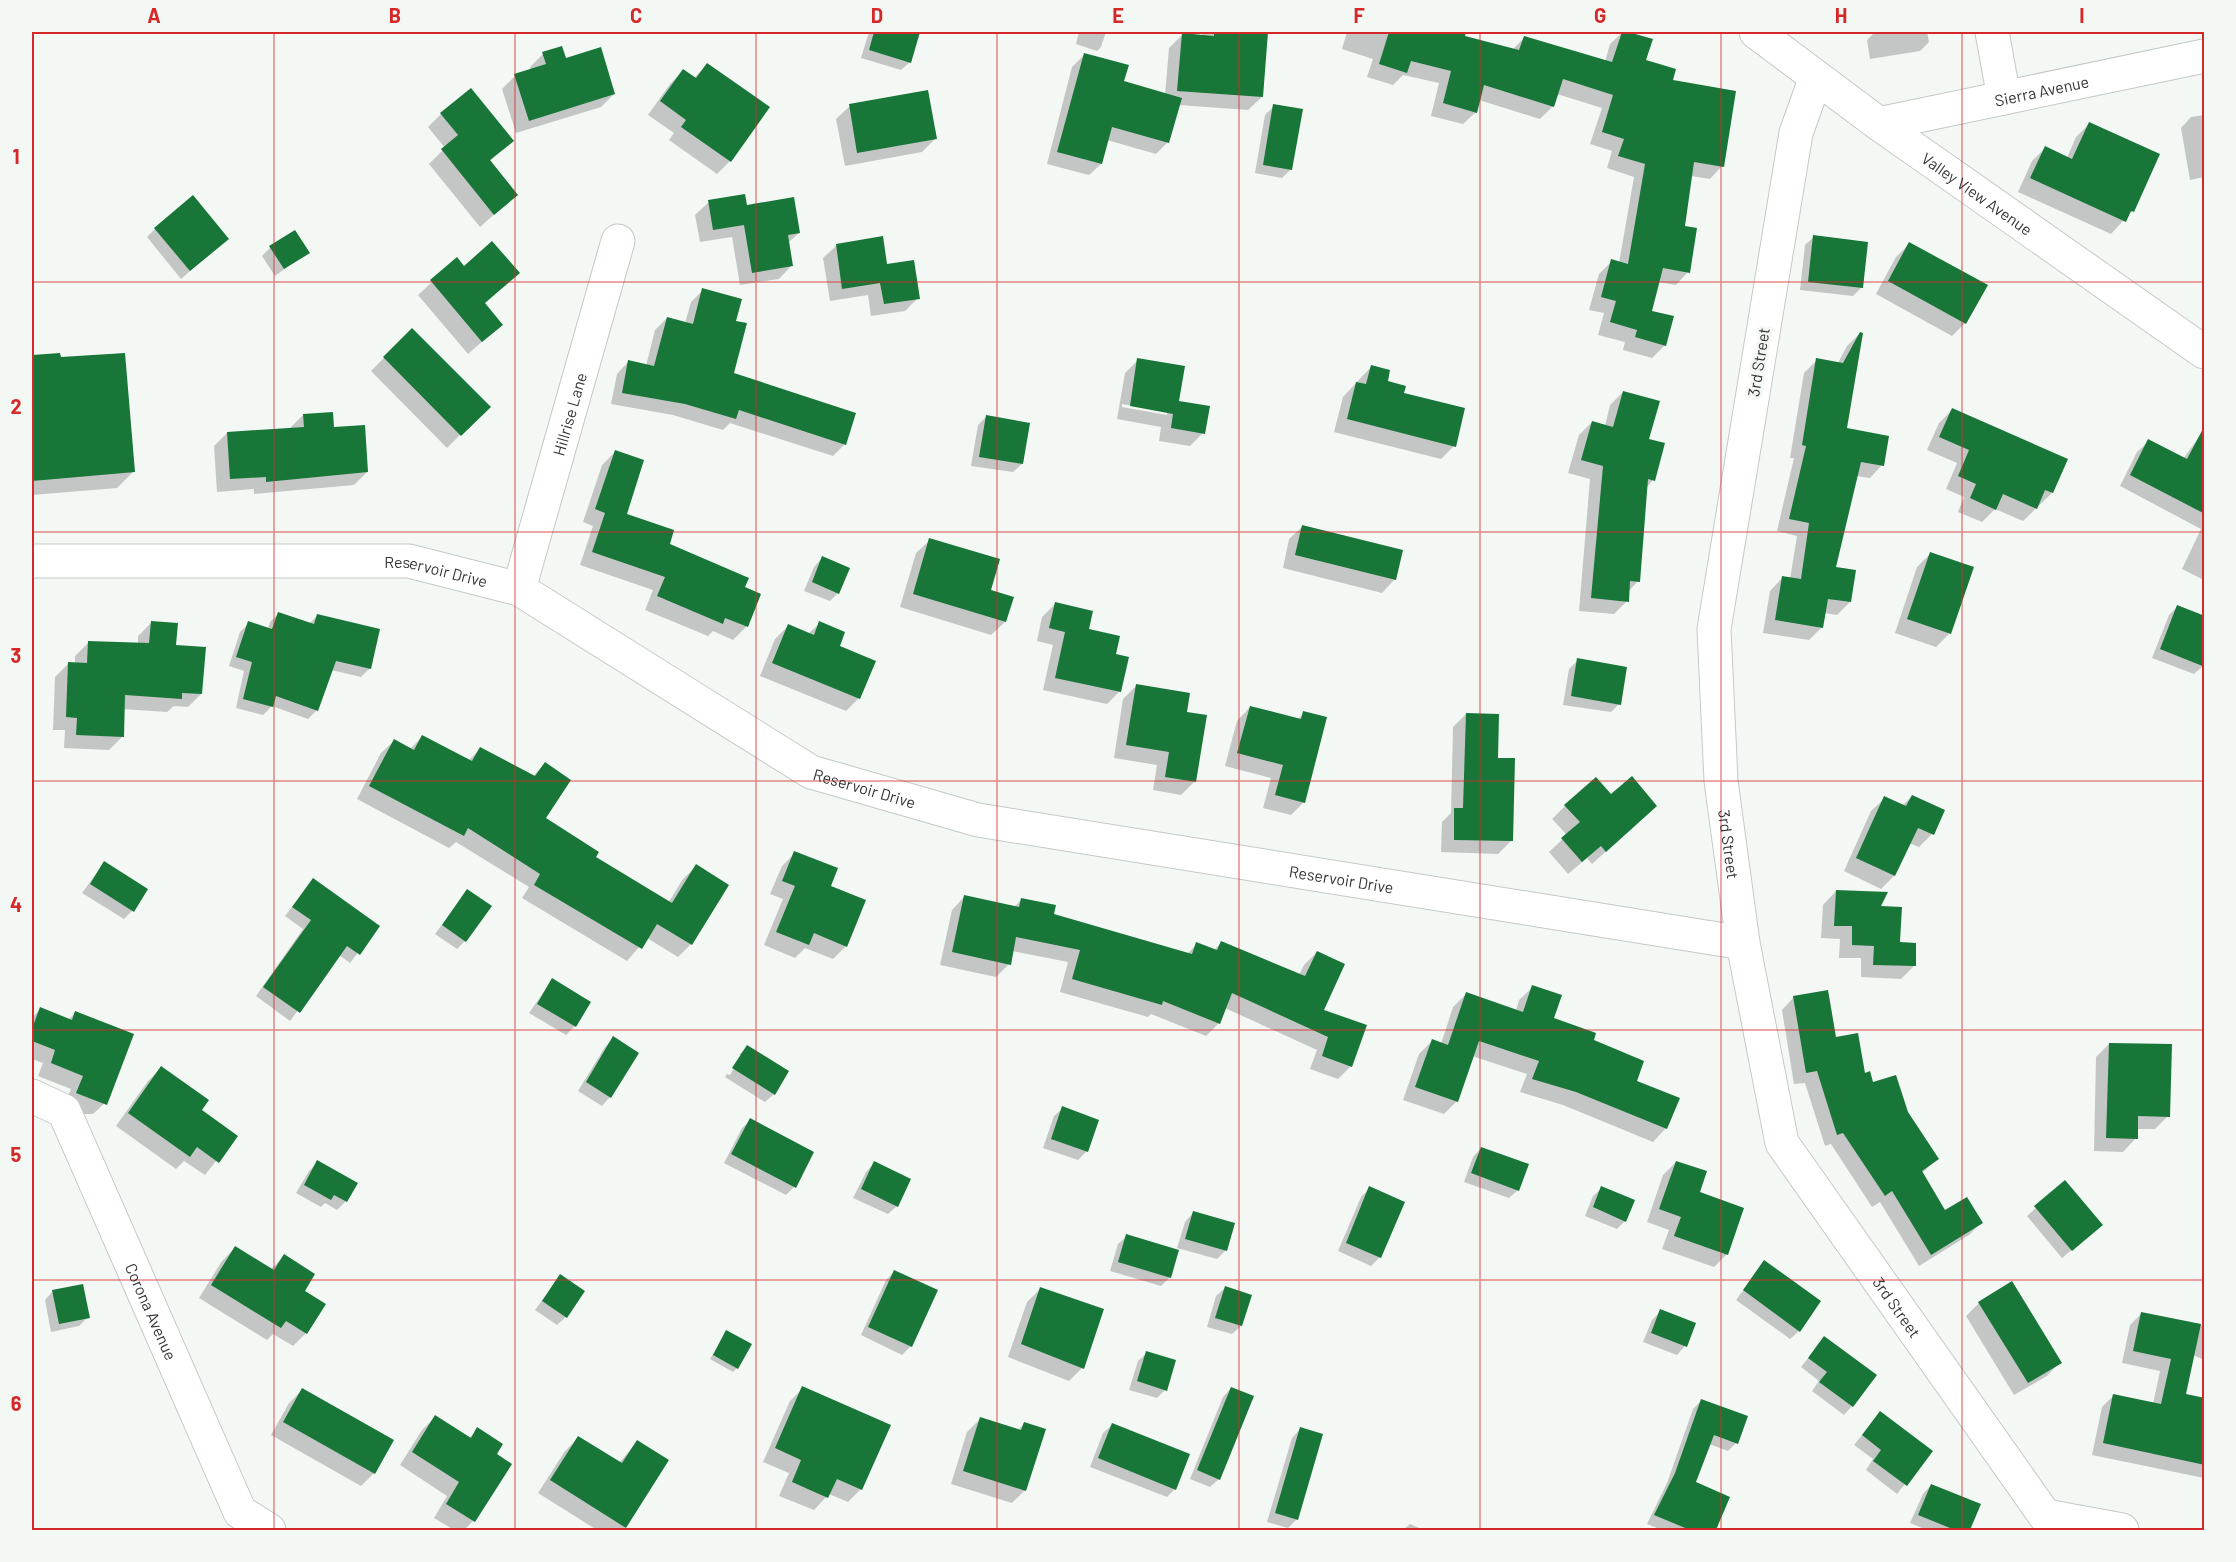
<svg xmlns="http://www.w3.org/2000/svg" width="2236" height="1562" viewBox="0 0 2236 1562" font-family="Barlow,sans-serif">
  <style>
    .shadow { fill: #0003; fill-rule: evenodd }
    .building { fill: #187638 }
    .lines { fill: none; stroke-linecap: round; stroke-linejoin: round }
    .minor-casing { stroke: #c5c9c6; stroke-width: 35 }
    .minor { stroke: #fff; stroke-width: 33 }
    .grid { fill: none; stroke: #d62828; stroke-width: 1.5; stroke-opacity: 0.55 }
    .labels { text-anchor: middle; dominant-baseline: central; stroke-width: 6; stroke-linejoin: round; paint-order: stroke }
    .street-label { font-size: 16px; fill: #343634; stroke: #f4f8f5 }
    .neatline { fill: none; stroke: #d62828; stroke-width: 2 }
    .grid-label { font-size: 20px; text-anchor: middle; font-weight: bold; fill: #d62828 }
  </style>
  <rect width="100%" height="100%" fill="#f4f8f5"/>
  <!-- shadow -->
  <path class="shadow" d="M869,32H906L918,35L910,62L901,70L861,58Z
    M1079,32H1106L1101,47L1097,51L1076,44Z
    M1203,32H1267L1262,97L1248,110L1179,105L1168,142L1156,154L1107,140L1101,164L1089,175L1047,164L1072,67L1084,55L1122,82L1165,95L1169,48L1182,35L1202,36Z
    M1347,32H1464L1463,37L1512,50L1524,38L1605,62L1610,44L1623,32L1651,40L1644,61L1671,81L1722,166L1710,179L1691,176L1683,227L1688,272L1676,285L1658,282L1650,312L1665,345L1652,358L1623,350L1625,342L1598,335L1604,313L1589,310L1599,274L1612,261L1619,263L1634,177L1607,168L1612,151L1590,144L1602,108L1557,94L1553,106L1540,119L1479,100L1476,112L1463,124L1431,116L1439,83L1403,75L1393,85L1367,77L1373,59L1342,49Z
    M1875,32H1927L1929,42L1920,51L1870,59L1867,40Z
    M543,54L565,60L614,94L601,107L516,133L502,89L515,76L531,71L530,67Z
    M707,65L768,108L730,161L717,174L669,140L674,133L648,115L670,84L683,71L694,78Z
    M850,106L935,139L922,152L845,166L836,119Z
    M1274,106L1291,169L1282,178L1255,173L1265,115Z
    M441,114L512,140L489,162L516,195L480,227L429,164L445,148L428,127Z
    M2204,115V177L2190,180L2181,128L2191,117Z
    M2090,123L2132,211L2111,234L2018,192L2032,161L2045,148L2067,158L2076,137Z
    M709,202L746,207L799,233L788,243L792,265L779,279L740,285L732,237L700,242L695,215Z
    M155,229L227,239L181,279L147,237Z
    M1814,237L1862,287L1853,296L1800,290L1805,245Z
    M1910,243L1965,323L1952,336L1876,294L1896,257Z
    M837,245L886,266L918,298L905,311L871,316L868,295L830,301L823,258Z
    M270,248L308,252L275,276L262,256Z
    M456,260L483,304L501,325L468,354L418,295Z
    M703,290L734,322L733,374L845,444L833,456L730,423L723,430L673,415L611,404L617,374L628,362L646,366L655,330L667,318L685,323L691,302Z
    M412,330L488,407L447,448L371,371Z
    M1860,333L1845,429L1882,465L1870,478L1856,476L1834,568L1850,602L1837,615L1824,613L1822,627L1809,640L1763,633L1770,591L1782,578L1790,579L1797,536L1777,531L1794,458H1790L1804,373L1817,360L1838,363L1847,346Z
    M59,355L133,472L117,488L32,495V357Z
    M1138,360L1203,433L1190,446L1159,441L1161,427L1117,419L1125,373ZM1122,404L1167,412V415L1122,407Z
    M1371,367L1454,446L1441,459L1334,432L1343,397Z
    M1623,392L1647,440L1653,480L1646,488L1638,581L1628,592L1627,601L1614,614L1579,611L1590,479L1568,473L1579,435L1592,422L1605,426L1610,405Z
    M1952,410L2052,493L2023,521L1995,509L1982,522L1958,512L1964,497L1946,489L1957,463L1927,450L1939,423Z
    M303,415L333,428L367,472L354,485L254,494V489L217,492L214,446L227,433L289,429Z
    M986,417L1022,464L1013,472L971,466L978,425Z
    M2199,437L2204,440V580L2182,569L2201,529L2120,486L2137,452L2149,441L2183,459Z
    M615,452L625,515L668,545L759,595L746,627L733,640L713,631L708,636L645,610L653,590L580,565L593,526L583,522L602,465Z
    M1303,526L1395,579L1382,593L1283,568L1289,539Z
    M930,540L989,591L1005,622L991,635L900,607L916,553Z
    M1930,554L1972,568L1949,634L1936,647L1895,633L1917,567Z
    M822,558L838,593L830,601L804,591L814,567Z
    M1055,604L1087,630L1120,691L1107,704L1043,690L1053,645L1037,641L1042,617Z
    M2177,607L2203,666L2194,674L2152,658L2169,615Z
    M278,614L309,624L317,616L370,668L361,677L331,670L317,710L308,719L272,706L263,715L236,708L244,671L229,666L240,632L249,623L268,629L270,622Z
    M152,622L175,646L201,694L188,707L174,706L167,712L123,709L122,737L109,750L64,748L65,730H53L55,677L68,664H75V656L88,643L138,645V636Z
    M820,623L838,647L859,698L846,711L760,676L775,639L788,626L808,634Z
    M1578,660L1619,704L1611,712L1563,705L1569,669Z
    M1137,685L1185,713L1194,782L1181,795L1153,790L1157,765L1114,758L1123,699Z
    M1250,707L1297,720L1304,713V802L1291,815L1263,808L1271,778L1225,766L1237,721Z
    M1466,714L1496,760L1511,841L1498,854L1441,852L1442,822L1451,813L1453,727Z
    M422,737L468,761L480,749L532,777L545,764L544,818L594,857L668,903L683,879L696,866L727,886L691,944L678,957L647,938L627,961L522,898L529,887L456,842L449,848L357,799L381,753L394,741L410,749Z
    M1912,796L1932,834L1919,847L1909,843L1894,876L1881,889L1844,871L1871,811L1885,798L1902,806Z
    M1611,797L1642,819L1592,864L1587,858L1568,874L1549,852L1567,835L1552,819L1565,806Z
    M795,853L829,887L846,946L833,959L805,948L795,958L764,945L783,899L770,894L782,866Z
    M104,863L132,911L124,919L82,893Z
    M313,880L378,926L350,963L339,955L290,1021L256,996L303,929L285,916Z
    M468,890L465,941L457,949L435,934Z
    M1836,891L1879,908L1914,966L1901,979L1861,977V958H1839L1840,939L1821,938L1823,905Z
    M964,897L1014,907L1022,899L1052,915L1187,954L1197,944L1214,950L1221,943L1299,975L1304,965L1317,952L1322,1011L1351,1066L1338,1079L1310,1069L1317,1050L1225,1008L1219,1023L1206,1036L1151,1014L1148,1017L1060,992L1068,962L1012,951L1009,964L996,977L940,965L952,910Z
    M552,980L575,1026L566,1035L529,1013Z
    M1533,987L1552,1019L1635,1081L1666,1128L1653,1142L1563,1105L1520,1092L1527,1074L1472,1056L1457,1101L1444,1114L1403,1100L1419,1054L1432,1041L1441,1044L1453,1007L1466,994L1516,1011L1519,1000Z
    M1794,997L1835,1039L1872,1084L1906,1112L1937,1159L1921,1174L1945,1212L1981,1223L1969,1235L1919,1266L1880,1202L1872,1207L1831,1144L1825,1146L1805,1083L1794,1084L1782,1010Z
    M40,1009L68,1020L75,1013L107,1101L93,1114H85L64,1106L71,1089L38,1076L43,1063L32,1059V1018Z
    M614,1038L610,1097L602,1106L578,1091L605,1047Z
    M2109,1044L2168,1116L2155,1129H2137L2136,1138L2123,1152L2094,1151L2096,1057Z
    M747,1047L774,1094L765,1102L725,1077L739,1055L727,1074L730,1075L742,1055H739Z
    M161,1068L200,1110L236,1136L205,1175L184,1161L176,1169L116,1126L148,1081Z
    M1063,1108L1098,1121L1086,1152L1078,1160L1043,1148L1054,1116Z
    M751,1120L794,1187L786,1195L724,1163L742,1128Z
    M1481,1148L1518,1190L1509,1198L1464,1182L1473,1157Z
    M318,1162L356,1183L346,1201L337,1210L325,1203L321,1207L296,1193L309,1171Z
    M1676,1162L1698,1193L1727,1254L1714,1267L1662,1249L1669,1230L1647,1222L1663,1175Z
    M874,1163L897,1206L888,1214L853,1198L866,1172Z
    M2065,1182L2092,1233L2062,1258L2027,1216Z
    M1370,1188L1380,1257L1371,1266L1338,1251L1361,1197Z
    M1602,1188L1625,1221L1617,1229L1585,1216L1593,1196Z
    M1193,1213L1226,1250L1217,1259L1177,1248L1185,1222Z
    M1127,1236L1177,1251L1169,1278L1161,1286L1110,1271L1118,1244Z
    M235,1248L270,1270L284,1256L303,1291L306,1333L293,1346L273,1334L267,1340L199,1298L222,1261Z
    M1765,1262L1799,1331L1790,1339L1736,1300Z
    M895,1271L911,1346L902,1355L861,1335L886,1280Z
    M560,1276L566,1317L557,1325L535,1310Z
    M1225,1288L1250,1296L1241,1326L1232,1334L1207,1327L1216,1296Z
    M1040,1289L1082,1368L1069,1381L1008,1357L1027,1302Z
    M53,1291L88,1317L79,1326L51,1332L45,1300Z
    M1979,1303L2060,1362L2047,1376L2014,1395L1966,1316Z
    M1661,1311L1694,1324L1685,1346L1677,1355L1643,1342L1652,1320Z
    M2142,1313L2204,1326V1360L2193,1355L2185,1395L2204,1399V1478L2092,1455L2102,1407L2114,1395L2153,1404L2160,1371L2122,1363L2130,1325Z
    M726,1332L737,1368L733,1372L710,1359Z
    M1824,1338L1852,1406L1844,1415L1812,1391L1819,1381L1801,1367Z
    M1147,1353L1165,1390L1157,1398L1129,1390L1138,1361Z
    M803,1388L861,1489L848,1502L829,1494L814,1510L779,1496L789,1473L763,1462L790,1401Z
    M1231,1388L1219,1479L1210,1487L1190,1479L1223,1397Z
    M302,1390L374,1473L361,1486L271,1435L289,1403Z
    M1701,1401L1736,1443L1728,1451L1709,1444L1694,1483L1728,1498L1715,1530H1662L1647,1524L1667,1483L1693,1409Z
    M1880,1413L1931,1451L1897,1494L1866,1470L1873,1459L1854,1445Z
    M435,1417L469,1438L478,1429L495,1455L510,1464L473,1521L464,1530H454L434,1518L447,1496L400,1465L422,1430Z
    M980,1419L1018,1430L1024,1424L1025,1490L1012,1503L951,1484L967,1432Z
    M1112,1425L1175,1489L1167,1497L1090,1467L1103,1433Z
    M1300,1429L1297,1519L1288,1528L1267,1522L1292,1438Z
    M578,1438L619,1463L637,1442L625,1527L622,1530H597L538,1493L565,1451Z
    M1931,1485L1979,1505L1968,1530H1927L1910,1523L1923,1494Z
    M1410,1524L1424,1530H1403Z"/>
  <!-- building -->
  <path class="building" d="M874,32H920L911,63L869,50Z
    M1214,32H1268L1263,97L1177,91L1182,33L1214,36Z
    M1389,32H1466L1465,36L1519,50L1524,36L1612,62L1622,32H1628L1653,39L1646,60L1676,69L1673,80L1736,91L1724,167L1694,162L1685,226L1697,228L1690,273L1663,268L1652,311L1674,316L1666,346L1635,337L1637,330L1610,322L1616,301L1601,297L1611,259L1628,264L1645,164L1618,156L1624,139L1602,132L1613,95L1563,79L1554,107L1484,85L1477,113L1443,103L1451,71L1411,61L1407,73L1379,64Z
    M562,46L566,58L601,47L615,94L529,121L514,74L546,64L542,52Z
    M1084,53L1129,65L1124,81L1182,98L1169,143L1112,127L1102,164L1057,152Z
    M707,63L770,107L731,162L681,127L686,120L660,101L683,69L696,78Z
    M471,88L514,141L490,160L518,195L494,215L441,149L458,135L440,113Z
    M928,90L937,139L857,153L849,104Z
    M1273,104L1303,109L1292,170L1263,165Z
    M2089,122L2160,154L2134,212L2131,211L2126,222L2030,178L2045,146L2072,159Z
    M745,194L747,205L794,197L800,233L788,235L793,266L752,273L744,225L713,230L708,200Z
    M193,195L229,239L190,271L154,228Z
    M295,230L310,253L284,269L269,246Z
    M1813,235L1868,242L1863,288L1808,282Z
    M883,236L887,264L914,260L920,299L884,304L880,283L842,289L836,244Z
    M492,241L520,273L485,303L503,325L482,342L430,280L457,257L464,266Z
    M1909,242L1988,285L1966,324L1888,281Z
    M702,288L742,299L736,321L747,323L734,373L856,413L846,445L739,410L736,419L685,404L622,393L628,360L654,366L667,317L693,324Z
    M412,328L491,407L461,436L383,357Z
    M1860,332L1863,333L1847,428L1889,436L1884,466L1861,462L1836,567L1856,570L1851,602L1828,599L1823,628L1775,620L1782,576L1801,579L1809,523L1789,519L1806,446L1802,445L1816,358L1843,363Z
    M60,353L61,357L125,353L135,472L32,481V355Z
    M1137,358L1185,366L1179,401L1210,406L1205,434L1171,428L1173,414L1130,406Z
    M1371,365L1390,370L1388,381L1406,386L1404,393L1465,408L1456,447L1347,419L1356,382L1366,384Z
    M1623,391L1660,401L1649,439L1665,443L1655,481L1648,479L1640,582L1630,581L1629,602L1591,598L1603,466L1581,460L1592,421L1613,427Z
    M1952,408L2068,459L2053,493L2045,490L2037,509L2003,494L1996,510L1970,498L1976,484L1958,476L1969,450L1939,437Z
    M333,412L334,427L365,425L368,472L266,482V477L230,479L227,432L304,427L303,414Z
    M986,415L1030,423L1023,464L979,457Z
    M2205,425V514L2130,475L2148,439L2187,459Z
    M615,450L644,460L627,514L674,530L670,544L749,578L745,587L761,594L748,627L725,618L723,624L657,596L665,577L592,552L605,513L595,509Z
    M1302,525L1403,550L1396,580L1295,555Z
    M929,538L1000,559L991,590L1014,597L1006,622L913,594Z
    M1930,552L1974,567L1951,634L1907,619Z
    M822,556L850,568L839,594L812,582Z
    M1055,602L1093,611L1089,629L1120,636L1116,654L1129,657L1121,692L1055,678L1065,632L1049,628Z
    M2177,605L2205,616V667L2160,649Z
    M278,612L314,624L317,614L380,629L371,669L336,661L318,711L276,696L273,707L243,699L252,662L236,657L248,621L272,629Z
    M151,621L178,623L176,645L206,647L202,694L182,693V699L125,695L124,737L76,735L77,718L66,717L68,662L87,663L88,641L149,643Z
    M819,621L845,632L840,646L876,661L860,699L772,663L788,624L814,635Z
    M1577,658L1627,667L1621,705L1571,696Z
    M1136,684L1190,693L1187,712L1207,715L1196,782L1165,777L1169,752L1126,745Z
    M1250,706L1301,719L1303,711L1327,717L1305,803L1275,795L1283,765L1237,753Z
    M1466,713L1499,714L1498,758H1515L1513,841L1454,840V808H1463Z
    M422,735L472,761L480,747L535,776L545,762L571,780L546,818L599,852L596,857L672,903L696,864L729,885L692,945L657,924L642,949L534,885L540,874L468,828L464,836L369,786L394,739L414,750Z
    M1632,776L1657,806L1606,852L1601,846L1582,862L1561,838L1580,822L1564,805L1596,777L1611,794Z
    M1912,795L1945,810L1934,835L1918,828L1895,876L1856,858L1884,796L1906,806Z
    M794,851L838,868L831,886L866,900L847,947L814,933L809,945L776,932L795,886L782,881Z
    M104,861L148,889L134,912L90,884Z
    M313,878L380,926L360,955L347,946L300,1013L263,987L311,920L292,907Z
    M467,889L492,906L466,942L442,925Z
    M1836,890L1888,892L1881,906L1902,907L1900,942L1916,943V966L1873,965L1874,946L1852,945V926H1834Z
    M964,895L1019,907L1021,898L1056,905L1054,914L1192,954L1196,942L1217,950L1221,941L1305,976L1317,951L1345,964L1324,1010L1367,1025L1352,1067L1322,1056L1328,1037L1232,993L1220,1024L1163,1001L1162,1005L1072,979L1080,950L1016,937L1011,965L952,952Z
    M552,978L591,1002L576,1027L537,1004Z
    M1532,985L1562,995L1554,1018L1596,1033L1594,1040L1644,1061L1637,1081L1680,1098L1667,1129L1576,1092L1532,1079L1539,1061L1479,1041L1458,1102L1415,1087L1432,1039L1448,1045L1466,992L1523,1012Z
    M1828,990L1836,1037L1858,1033L1865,1073L1870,1071L1873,1082L1896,1075L1908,1112L1939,1159L1922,1171L1945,1210L1967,1197L1983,1223L1931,1255L1892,1191L1885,1196L1843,1133L1837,1135L1817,1071L1806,1073L1793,996Z
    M40,1007L72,1020L75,1011L134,1034L107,1105L76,1093L83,1076L51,1063L55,1050L32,1041V1029Z
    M613,1036L639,1053L611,1098L586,1082Z
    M2109,1043L2172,1044L2170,1117L2138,1116V1139L2106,1138Z
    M747,1045L789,1071L775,1095L732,1068Z
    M161,1066L209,1100L202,1110L238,1136L219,1163L197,1147L190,1157L128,1113Z
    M1062,1106L1099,1120L1088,1152L1051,1139Z
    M750,1118L814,1152L796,1188L731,1154Z
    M1481,1147L1529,1164L1519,1191L1471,1173Z
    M317,1160L358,1183L347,1202L334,1195L331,1200L304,1185Z
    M874,1161L911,1179L898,1207L861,1189Z
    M1676,1161L1707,1171L1700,1192L1744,1208L1728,1255L1674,1236L1681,1217L1659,1209Z
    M2065,1180L2103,1225L2072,1251L2034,1206Z
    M1369,1186L1405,1202L1381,1258L1346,1243Z
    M1601,1186L1635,1200L1626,1222L1593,1207Z
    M1193,1211L1235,1223L1227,1251L1185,1239Z
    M1126,1234L1179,1250L1171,1278L1118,1262Z
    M235,1246L274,1270L284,1254L315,1274L305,1291L326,1304L307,1334L286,1321L281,1328L211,1285Z
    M1764,1260L1821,1301L1800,1332L1743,1290Z
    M894,1270L938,1290L912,1347L868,1327Z
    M560,1274L585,1291L567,1318L542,1301Z
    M2012,1281L2062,1363L2028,1383L1978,1302Z
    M83,1284L90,1318L59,1324L52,1290Z
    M1225,1286L1252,1295L1242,1326L1215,1318Z
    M1040,1287L1104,1309L1084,1369L1021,1344Z
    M1660,1309L1696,1323L1687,1347L1651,1333Z
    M2141,1312L2201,1324L2186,1394L2205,1398V1465L2103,1443L2113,1394L2161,1404L2171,1359L2133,1351Z
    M726,1330L752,1344L738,1369L713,1355Z
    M1824,1336L1877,1375L1853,1407L1819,1382L1827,1372L1808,1358Z
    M1146,1351L1176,1360L1167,1391L1137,1381Z
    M802,1386L891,1425L862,1490L837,1479L828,1498L792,1482L801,1460L775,1448Z
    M1231,1387L1254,1396L1220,1480L1197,1470Z
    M302,1388L394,1440L375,1474L283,1422Z
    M1701,1399L1748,1416L1738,1444L1714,1435L1696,1482L1730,1497L1716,1530H1690L1654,1515L1675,1473Z
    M1880,1411L1933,1451L1907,1486L1873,1461L1881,1450L1862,1435Z
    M435,1415L471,1438L477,1427L503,1444L497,1454L512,1464L475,1522L446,1504L459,1482L412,1452Z
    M980,1417L1021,1430L1024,1422L1046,1429L1026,1491L963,1471Z
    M1112,1423L1190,1454L1176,1490L1098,1458Z
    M1300,1427L1323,1434L1298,1520L1275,1513Z
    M578,1436L622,1463L637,1440L669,1460L626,1528L550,1480Z
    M1931,1484L1981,1504L1970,1530H1955L1918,1515Z"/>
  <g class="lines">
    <!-- minor casing -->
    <g class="minor-casing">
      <g id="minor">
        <path id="s1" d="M1756,32L1879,124L2204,352"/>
        <path d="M1992,32L2004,98"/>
        <path id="s2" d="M1816,77L1796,133L1714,629L1721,781L1743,943L1782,1143L2055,1530"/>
        <path id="s3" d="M1879,124L2204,56"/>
        <path id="s4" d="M32,561H409L519,589L811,772L978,820L1743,943"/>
        <path id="s5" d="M519,589L618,241"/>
        <path id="s6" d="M32,1096L64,1111L240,1512L269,1530"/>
        <path d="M2046,1516L2122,1530"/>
      </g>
    </g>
    <!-- minor -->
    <use href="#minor" class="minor"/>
  </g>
  <!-- grid -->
  <path class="grid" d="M274,32V1530M515,32V1530M756,32V1530M997,32V1530M1239,32V1530M1480,32V1530M1721,32V1530M1962,32V1530M32,282H2204M32,532H2204M32,781H2204M32,1030H2204M32,1280H2204"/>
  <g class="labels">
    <!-- street labels -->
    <g class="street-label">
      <text stroke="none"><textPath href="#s3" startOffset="166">Sierra Avenue</textPath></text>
      <text stroke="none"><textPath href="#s1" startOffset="274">Valley View Avenue</textPath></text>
      <text transform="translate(1758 362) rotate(-81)">3rd Street</text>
      <text stroke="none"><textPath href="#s5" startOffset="182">Hillrise Lane</textPath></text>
      <text stroke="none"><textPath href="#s4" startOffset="405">Reservoir Drive</textPath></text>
      <text stroke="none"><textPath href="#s4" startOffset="891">Reservoir Drive</textPath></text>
      <text stroke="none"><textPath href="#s2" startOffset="778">3rd Street</textPath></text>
      <text stroke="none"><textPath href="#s4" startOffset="1377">Reservoir Drive</textPath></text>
      <text stroke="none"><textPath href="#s2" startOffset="1282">3rd Street</textPath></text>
      <text stroke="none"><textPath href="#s6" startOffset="254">Corona Avenue</textPath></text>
    </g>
  </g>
  <!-- border -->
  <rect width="2236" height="1562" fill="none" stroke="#f4f8f5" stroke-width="66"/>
  <rect x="33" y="33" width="2170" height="1496" class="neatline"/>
  <g class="grid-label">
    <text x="154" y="23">A</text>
    <text x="395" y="23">B</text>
    <text x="636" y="23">C</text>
    <text x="877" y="23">D</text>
    <text x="1118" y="23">E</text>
    <text x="1359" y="23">F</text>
    <text x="1600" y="23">G</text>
    <text x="1841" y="23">H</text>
    <text x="2082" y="23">I</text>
    <text x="16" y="164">1</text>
    <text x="16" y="414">2</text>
    <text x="16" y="663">3</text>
    <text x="16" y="912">4</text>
    <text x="16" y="1162">5</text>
    <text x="16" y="1411">6</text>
  </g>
</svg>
